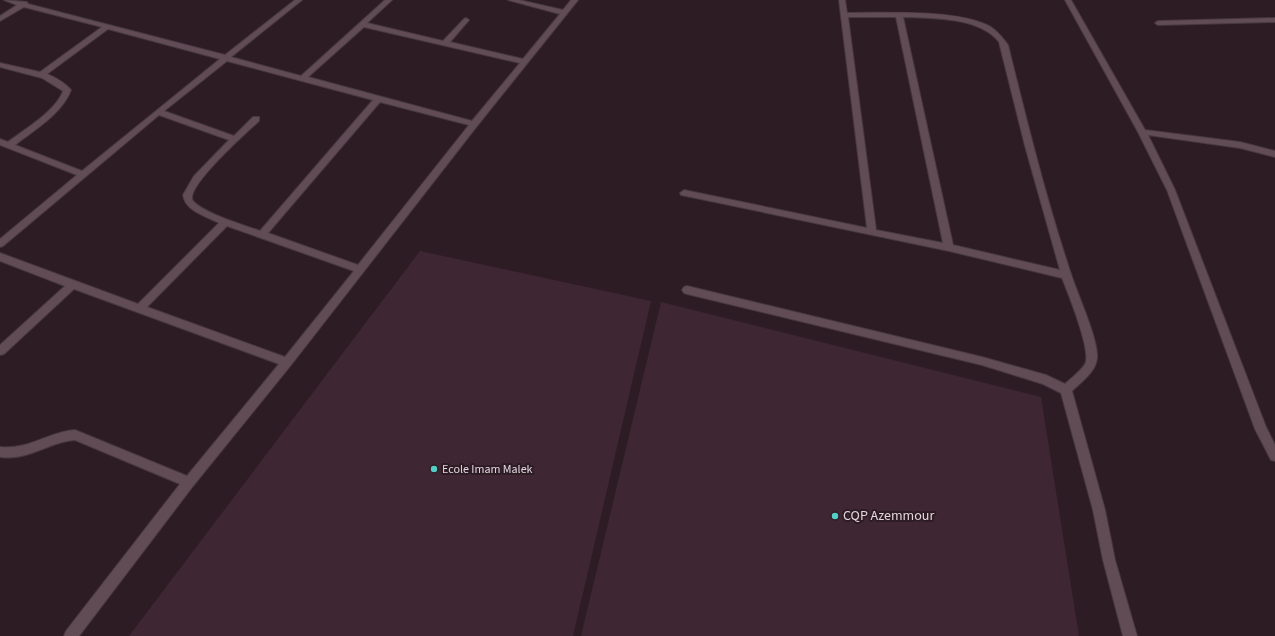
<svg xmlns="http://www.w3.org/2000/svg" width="1275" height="636" viewBox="0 0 1275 636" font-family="'Source Sans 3',sans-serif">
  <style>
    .built { fill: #3e2632 }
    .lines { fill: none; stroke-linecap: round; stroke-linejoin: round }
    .minor-casing { stroke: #46383f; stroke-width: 2 }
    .minor { fill: #614c56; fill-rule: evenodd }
    .poi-dot { fill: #54cdc7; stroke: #2e1c25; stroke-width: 1.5 }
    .labels { text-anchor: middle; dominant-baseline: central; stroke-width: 4; stroke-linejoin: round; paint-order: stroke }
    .poi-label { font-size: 12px; fill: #e2d5db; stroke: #2e1c25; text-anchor: start }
    .near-poi-label { font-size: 14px; fill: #e2d5db; stroke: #2e1c25; text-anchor: start }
  </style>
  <rect width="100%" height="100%" fill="#2e1c25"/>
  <!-- built -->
  <path class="built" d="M420,251L651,301L573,636H129Z
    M661,302L1041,397L1079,636H581Z"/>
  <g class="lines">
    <!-- minor casing -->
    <g class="minor-casing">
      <path id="minor" d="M4,0L27,2L28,4L225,55L295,0H302L231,57L301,76L385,0H392L367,23L443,41L464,19L466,18L469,20L450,42L523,59L560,14L508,0H519L563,10L571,0H578L477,126L291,365L193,486L79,636H64L66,631L180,484L75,440C48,442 29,461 0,457V447C29,450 48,432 75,430L187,476L279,364L74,289L4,354L0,355V345L65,286L0,261V253L138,304L219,223C206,216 185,211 183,195L194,176L229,140L159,115L3,246L0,247V239L77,175L0,145V139L8,142C25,129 56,111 63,91L42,78L0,67V63L40,72L102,27L24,7L0,21V16L17,5ZM364,27L520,63L472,121L308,77ZM108,29L220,59L82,171L15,145C34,130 62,114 71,90C64,82 56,78 47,74ZM227,61L373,100L260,231C244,225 203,213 193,201C184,188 248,131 259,121V117H253L234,136L164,111ZM380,102L469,125L358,265L268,233ZM227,226L354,271L285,357L147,307Z
        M839,0H845L847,13C885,13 959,9 991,27C998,32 1003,38 1008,45C1027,122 1046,199 1071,274C1077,293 1099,341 1097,358C1096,372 1081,382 1072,391L1105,510L1115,560L1137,636H1123L1103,560L1093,510L1061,393L1043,384L982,365L687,294L684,293L682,290L684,287L687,286L982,357L1046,375L1065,384C1071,378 1080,372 1085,364C1092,352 1068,293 1062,278L949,251L681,195L680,193L684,190L867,228ZM848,17H896L943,243L876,230ZM903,17C931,18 980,17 999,42L1025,146L1060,270L953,245Z
        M1065,0H1071L1145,130L1240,142L1275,151V157L1240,148L1148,135L1175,190L1266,427L1275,445V461L1271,460L1255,429L1167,190L1138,132Z
        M1275,18V22L1158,25L1155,23L1158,21Z"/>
    </g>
    <!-- minor -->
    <use href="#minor" class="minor"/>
  </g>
  <!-- markers -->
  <g class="poi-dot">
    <circle cx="434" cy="469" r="4"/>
    <circle cx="835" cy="516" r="4"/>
  </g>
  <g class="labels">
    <!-- poi labels -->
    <g class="poi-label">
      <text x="442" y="469">Ecole Imam Malek</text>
    </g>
    <!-- near-poi labels -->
    <g class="near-poi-label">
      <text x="843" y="516">CQP Azemmour</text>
    </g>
  </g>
</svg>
